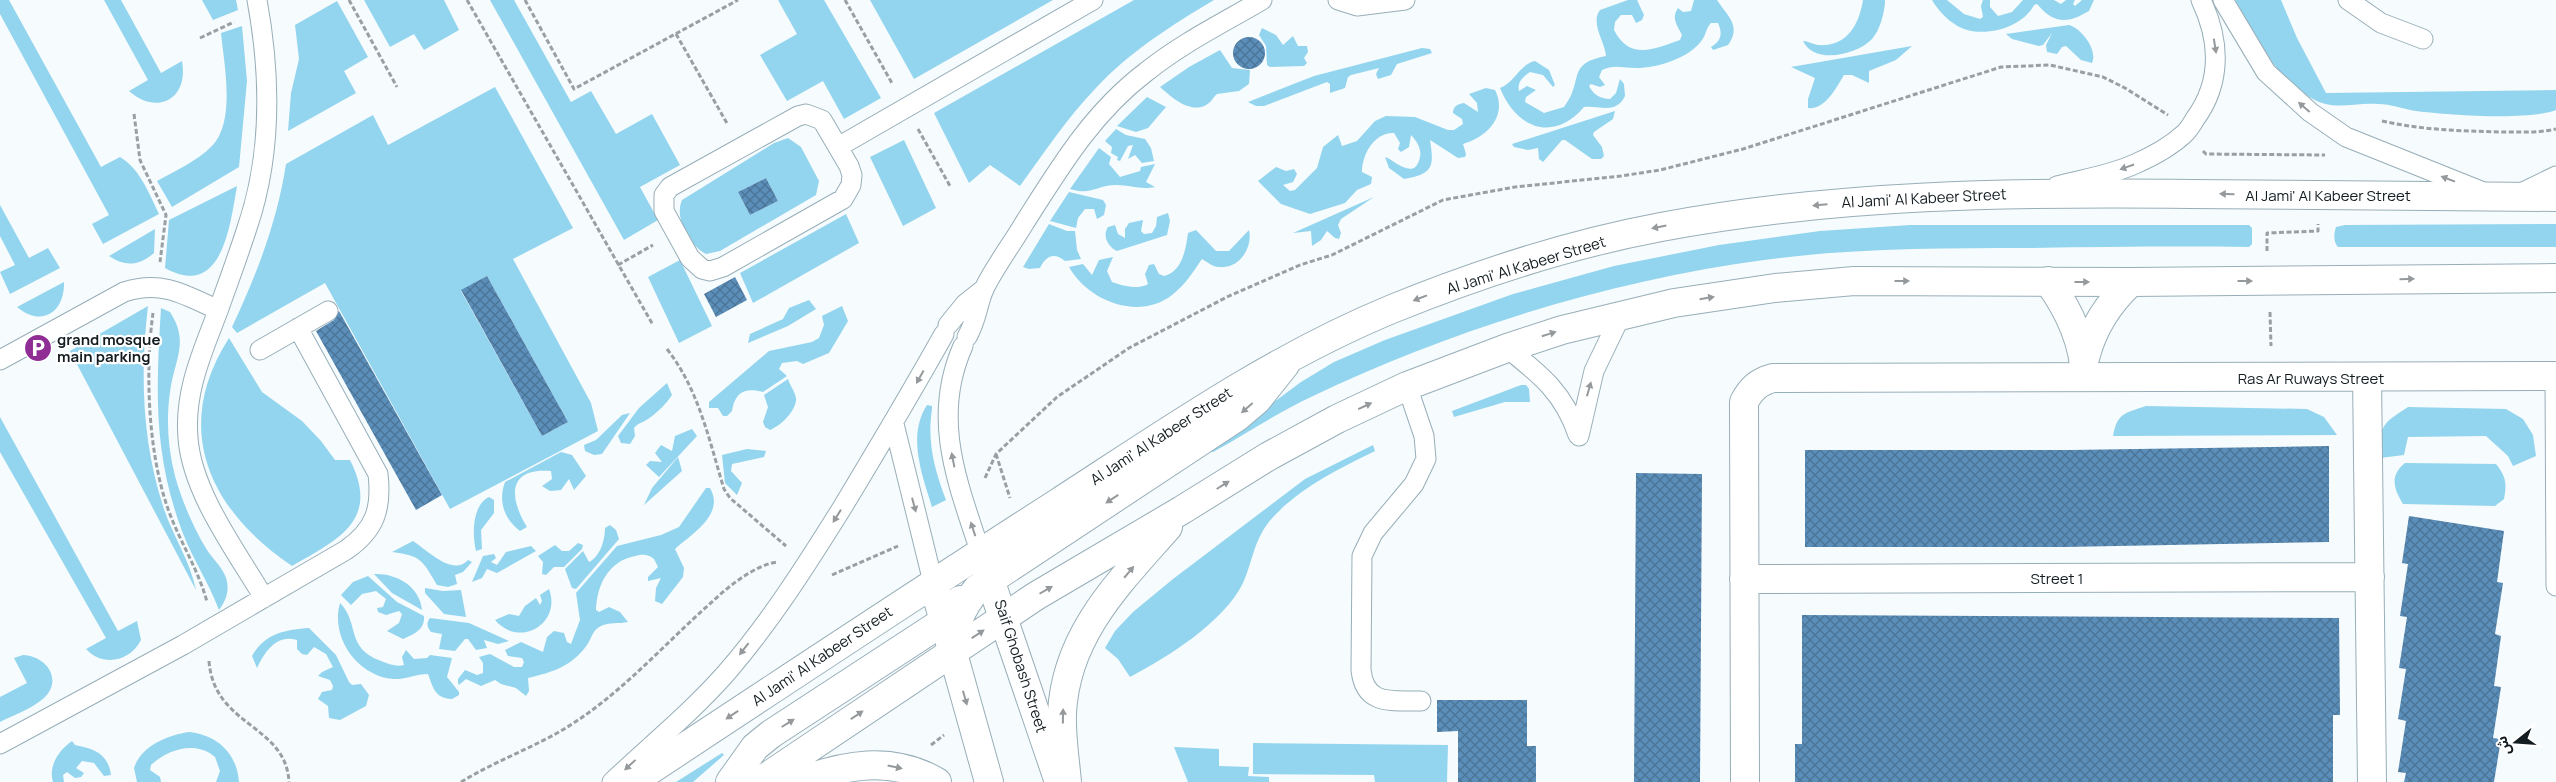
<svg xmlns="http://www.w3.org/2000/svg" width="2556" height="782" viewBox="0 0 2556 782" font-family="Manrope,'Noto Sans Arabic',sans-serif">
  <style>
    .grass { fill: #93d5ee; fill-rule: evenodd }
    .building { fill: url(#building-cross-hatch) }
    .lines { fill: none; stroke-linecap: round; stroke-linejoin: round }
    .service-casing { stroke: #97aeb8; stroke-width: 21 }
    .minor-casing { stroke: #97aeb8; stroke-width: 30 }
    .tertiary-casing { stroke: #97aeb8; stroke-width: 30 }
    .secondary-casing { stroke: #97aeb8; stroke-width: 30 }
    .path { stroke: #99a0a3; stroke-width: 3; stroke-dasharray: 5 2.5; stroke-linecap: butt }
    .service { stroke: #fff; stroke-width: 19 }
    .minor { stroke: #fff; stroke-width: 28 }
    .tertiary { stroke: #fff; stroke-width: 28 }
    .secondary { stroke: #fff; stroke-width: 28 }
    .oneway { fill: #95999b }
    .labels { text-anchor: middle; dominant-baseline: central; stroke-width: 4.5; stroke-linejoin: round; paint-order: stroke }
    .street-label { font-size: 15px; fill: #131c20; stroke: #fff }
    .poi-label { font-size: 15px; font-weight: bold; fill: #131c20; stroke: #fff; text-anchor: start }
  </style>
  <defs>
    <pattern id="building-cross-hatch" width="8" height="8" patternUnits="userSpaceOnUse" patternTransform="scale(1.25)"><rect width="8" height="8" fill="#5b8eb9"/><path d="M0 0l8 8M0 8l8-8" fill="none" stroke="#4a7396"/></pattern>
  </defs>
  <rect width="100%" height="100%" fill="#f6fbfd"/>
  <!-- grass -->
  <path class="grass" d="M0,0H9L101,167L120,157C140,169 149,193 159,214L103,244L92,224L109,215L0,14Z
    M104,0H121L161,73L182,61C189,99 157,116 129,91L148,80Z
    M202,0H236L238,10L213,20Z
    M364,0H444L459,30L424,50L414,34L390,47Z
    M490,0H514L571,102L591,91L616,134L652,114L680,165L640,187L658,220L624,240Z
    M778,0H824L881,98L844,119L823,81L787,101L760,55L797,34Z
    M870,0H1053L914,79Z
    M1134,0H1214C1172,25 1129,52 1095,89C1067,118 1044,153 1020,186L990,165L969,183L934,113Z
    M1628,0H1637L1644,15L1642,20L1636,23L1632,15H1621L1615,22L1614,30C1630,61 1654,49 1680,40L1682,35C1677,25 1671,18 1678,8L1683,12L1691,11L1694,0H1717C1727,16 1742,25 1728,45L1713,50L1711,47C1721,41 1723,34 1718,23H1711C1706,28 1706,35 1702,40C1690,58 1657,68 1636,68C1623,68 1614,64 1602,70L1599,77L1605,85L1600,87L1591,84L1589,86C1593,94 1600,99 1610,99L1616,93L1620,79L1624,84L1625,96C1616,115 1599,105 1584,107C1553,143 1516,128 1500,88C1514,83 1520,64 1535,61L1549,70L1555,85L1553,87L1543,75L1530,72C1523,77 1517,82 1519,91L1527,86L1536,90L1526,97L1525,102L1544,113L1564,107C1585,80 1565,64 1606,56C1605,42 1590,23 1600,10Z
    M1863,0H1885V3C1884,14 1880,30 1872,39C1857,55 1814,65 1803,41C1808,41 1812,44 1818,45C1847,47 1859,25 1863,0Z
    M1932,0H1947L1964,14L1980,19L1983,17L1981,6L1983,0H1990V7L1998,16L2012,12L2023,0H2054L2061,4L2066,0H2075L2073,4L2075,6L2082,0H2094L2089,11C2067,24 2054,24 2037,4L2034,5C2022,29 1979,40 1956,25C1946,19 1938,10 1932,0Z
    M2235,0H2281L2297,38L2326,93L2556,90V110C2528,121 2448,115 2416,111C2403,109 2391,104 2378,104C2353,102 2335,112 2311,98C2274,78 2256,35 2235,0Z
    M337,1L368,57L344,71L356,93L288,131L291,93L299,59L295,25Z
    M2069,25C2082,29 2098,50 2092,63L2081,60L2066,46L2062,47L2057,54L2047,52L2046,45L2052,33L2043,45L2039,46L2012,39L2006,34Z
    M242,26L247,81L239,167L172,207L157,181C175,171 197,161 212,146C236,121 224,64 221,33Z
    M1262,28L1276,35L1283,45L1293,36L1298,46H1307L1308,52L1304,58L1307,63L1304,66L1270,67L1267,65L1266,46L1259,35Z
    M1912,46L1896,60L1869,71V83L1852,75H1844C1836,88 1825,110 1808,108V99L1815,78L1791,67Z
    M1422,48L1430,49L1432,53L1397,64L1391,75L1378,79L1376,74L1379,68L1351,75L1348,77L1345,88L1330,93V84L1327,82L1264,106H1256L1248,102L1314,76Z
    M1220,50L1232,68L1250,70L1249,84L1239,91L1217,94C1213,97 1211,103 1206,105C1190,114 1171,97 1160,87L1189,67Z
    M495,87L573,228L513,259L591,403L598,431L450,509L325,283L237,333L232,327C257,274 277,222 286,164L373,115L388,145ZM487,276L568,422L542,436L461,291Z
    M1486,88L1495,90C1508,116 1487,137 1463,144L1466,154L1465,157L1458,158L1430,140C1434,166 1434,174 1404,179L1389,168L1385,157C1392,158 1415,183 1420,157C1422,149 1416,140 1411,135L1409,147L1401,152L1398,149L1400,143L1394,133C1374,132 1362,155 1362,172L1372,177L1371,184L1357,190L1345,203L1310,214L1281,204L1258,181L1276,167L1286,171L1294,169L1297,174L1293,182L1283,185L1290,191L1295,190L1317,168L1323,147L1338,135L1342,146L1357,141L1375,121L1386,116L1415,117L1448,130H1454L1463,124L1462,119L1453,113C1453,106 1458,104 1464,103L1478,112L1477,103L1469,94Z
    M1147,97L1166,107L1148,128L1136,132L1117,126Z
    M1615,111L1613,119L1594,132L1593,135L1602,147L1604,156L1601,159H1592L1565,140H1562L1543,162L1539,159L1538,148L1528,150L1514,147L1512,144Z
    M1116,129L1126,135L1145,139L1151,148L1154,161L1142,163L1135,155L1128,159L1133,145L1128,146L1120,161L1117,160L1118,157L1111,153L1112,147L1105,141Z
    M788,138L801,147L819,181L816,195L720,251L706,254C689,245 674,218 682,200L774,143ZM766,178L778,201L750,215L738,192Z
    M904,140L936,208L903,226L870,157Z
    M1099,148L1111,157L1109,164L1120,177L1140,171L1141,167L1155,164L1146,182L1155,187C1139,190 1132,185 1116,185C1096,185 1092,196 1070,189Z
    M237,186C230,226 222,300 165,268L169,220Z
    M1069,192L1103,200L1106,205L1104,215L1097,219L1094,209H1085L1078,218L1076,228L1050,221Z
    M1374,197L1341,219L1338,225L1341,233L1339,239L1335,238L1327,231L1321,240L1312,246L1311,231L1293,233Z
    M0,205L29,258L48,248L60,268L10,294L0,272L15,265L0,236Z
    M1168,213L1170,221L1167,235L1117,251C1108,247 1102,236 1108,227L1115,225L1118,234L1125,238V229L1129,223L1143,220L1141,231L1144,234L1152,233L1156,226L1157,217Z
    M846,214L859,243L753,303L740,273Z
    M1049,224L1067,231H1075L1077,250L1081,259L1065,261C1054,252 1046,256 1040,268L1029,269L1023,267Z
    M2556,224V247H2338C2333,242 2334,233 2336,227L2345,225Z
    M1910,225H2249L2252,228V244L2249,247C2176,246 2102,247 2028,248C1940,248 1852,248 1764,260C1612,280 1450,330 1311,397C1277,413 1246,434 1213,452L1208,451L1301,382L1334,362L1385,340L1513,294L1614,266L1719,245L1820,231Z
    M155,229L154,253C139,266 125,267 109,256Z
    M1196,230L1216,251H1229L1249,230C1253,247 1240,269 1219,267C1213,267 1207,262 1202,259C1193,272 1185,285 1172,295C1139,321 1088,301 1069,267L1083,264L1092,275L1099,260L1113,257L1107,271L1112,282C1123,286 1138,290 1148,284L1145,274L1149,265L1154,264L1159,274L1164,276C1182,272 1186,249 1188,233Z
    M680,260L712,326L679,343L648,277Z
    M64,282C65,312 42,328 17,307Z
    M809,300L816,309L788,326L748,343L750,334L783,319L789,308Z
    M148,306C140,373 142,441 163,506C172,535 190,560 196,590L70,351Z
    M842,306L848,321L829,353L803,364L797,361L782,363L779,369L787,376L763,392C744,387 735,393 732,411L727,416H723L718,408H709V402L769,351L812,342L819,338L824,325L822,316Z
    M161,308L170,312C190,343 174,360 170,392C166,420 168,449 175,476C182,501 193,527 207,550C213,559 223,568 226,578C230,590 226,601 219,610C209,583 192,558 182,531C153,453 156,390 161,308Z
    M229,338L262,392L302,421L321,441L335,460H350C381,521 337,540 292,566C209,510 171,428 229,338Z
    M788,379C790,386 797,394 796,401C794,413 780,426 770,430L765,427L763,422L768,407L764,395Z
    M667,383L672,395C667,403 656,414 648,419C642,423 638,423 634,428L635,436L630,444L621,443L618,436L639,408Z
    M1521,385H1526L1529,389L1530,402H1505L1454,417L1452,411Z
    M927,405L932,406V409C927,441 934,469 946,500L932,507C922,475 907,436 927,405Z
    M2146,406L2307,409L2324,417L2337,435L2113,436C2117,413 2125,413 2146,406Z
    M2408,407L2506,409L2523,419L2533,435L2536,456L2513,466L2508,456L2486,436L2408,437L2404,455L2380,458C2380,426 2380,425 2408,407Z
    M630,413L602,454L594,455L585,451L584,445L596,440L622,415Z
    M0,417L118,631L137,621L141,640C130,662 102,667 86,649L106,638L0,452Z
    M692,429L697,436L659,477L646,465L650,461L662,462L655,453L661,445L672,451L675,436Z
    M1373,445L1375,451C1338,469 1294,491 1268,523C1254,541 1252,563 1243,583C1224,622 1168,657 1130,677L1118,659L1105,648L1115,631L1133,612L1173,579L1305,479Z
    M747,449L766,451L764,457L732,464L731,471L742,483L737,495L725,483L722,455Z
    M561,452L572,455L586,476L574,490L569,479L561,490L550,491L542,486L552,479L551,471C507,467 509,498 527,527L520,531C504,519 498,501 505,482Z
    M678,457L682,471L644,505L652,488Z
    M2405,463L2496,464C2506,476 2507,484 2504,499L2495,506L2403,504C2394,489 2389,476 2405,463Z
    M706,488H710C725,514 693,533 675,549L684,568L683,577L662,604L655,601L656,588L661,578L648,581V577L658,567L654,559C648,554 643,554 635,556C609,561 597,584 596,610L599,612L609,607L620,612L628,622C619,624 609,622 601,626C592,630 592,638 587,645C571,667 553,672 528,678L529,691L526,696L516,688L501,684L495,680L481,686L466,679L459,685L458,683V679L465,670L477,675L483,673V663L479,657L490,654L514,667H522L524,662L522,658L508,656L505,650L521,642L543,652L547,637L554,631L564,633L567,642L571,644L580,620L576,593L617,546L661,535L679,527Z
    M489,497L494,500V513L481,530L482,549L476,551C472,535 472,505 489,497Z
    M610,525L616,530L619,539L576,589L572,588L565,569L583,551L589,562C600,557 605,540 605,528Z
    M413,541C427,550 453,577 468,560L472,562L463,572L455,575L457,584L448,587L437,585C422,560 422,556 392,552Z
    M578,543L583,545L582,549L564,567H554L546,575L542,574L543,562L538,556L555,545L562,551H569Z
    M531,546L536,551L497,573L487,569L482,578L472,582L483,556L494,554L496,558L491,562L497,565L506,552Z
    M374,574C396,573 420,586 422,610L392,593Z
    M368,576L397,602L424,616C425,630 414,634 403,639L387,631L399,623L402,614L399,611L386,615L378,612L377,608L383,607L386,599L376,591L362,594L351,605L341,595L353,582Z
    M425,588L443,591L461,590L466,617L444,614L425,593Z
    M549,589C562,623 520,649 495,620L509,614L519,616L525,606L536,598L540,605L542,601L540,595Z
    M340,603C360,623 345,648 381,661C389,664 396,667 404,665L402,657L406,650L414,659L427,658L430,655L452,658L447,677L459,692V695L452,699C434,698 433,687 428,674C416,674 405,680 393,679C358,676 330,638 340,603Z
    M430,618L469,623L509,641L498,644L484,640L487,648L476,650L468,639H465L455,651L439,649L442,634L431,632C427,627 426,623 430,618Z
    M309,628L336,655L349,682L352,685L361,684L369,695L366,706L340,720L329,718L328,706L318,699L322,692L332,690L333,686L330,680L318,676L322,672L333,667L326,654L314,647L307,655L302,654L297,649V640C276,634 265,652 257,668L252,656C265,633 285,630 309,628Z
    M23,655C47,656 63,680 44,698C33,708 14,715 0,722V697L27,683L14,658Z
    M189,732C217,735 237,753 239,782H216L220,771L215,757C195,740 167,750 151,765L150,770L160,777L161,782H137L134,768C141,746 168,735 189,732Z
    M72,741L75,745C94,749 108,753 111,775L104,776L94,763L82,761L76,768L84,773L81,777L75,778L67,772L63,775L64,782H53C48,766 59,750 72,741Z
    M1253,743L1448,745L1447,782H1375L1374,775L1253,774Z
    M1174,747L1219,749V766L1249,767L1248,776L1269,777V782H1188Z
    M722,753L724,755L693,782H676Z"/>
  <!-- building -->
  <path class="building" d="M1233 53a16 16 0 1 1 32 0a16 16 0 1 1-32 0Z
    M766,178L778,201L750,215L738,192Z
    M487,276L568,422L542,436L461,290Z
    M735,277L747,300L716,317L704,294Z
    M339,311L442,495L416,510L316,331L334,320Z
    M2329,446V542L2065,547H1805V450H2070Z
    M1636,473L1702,474L1700,782H1634Z
    M2409,516L2504,531L2497,582L2503,583L2495,634L2501,636L2494,686L2501,687L2493,738L2501,739L2494,782H2404L2406,773L2398,772L2406,721L2398,719L2406,669L2399,668L2407,617L2400,616L2408,564L2402,563Z
    M1802,615L2339,618L2340,715H2333V782H1795V744H1802Z
    M1437,700H1527V746H1536V782H1458V731L1437,732Z"/>
  <g class="lines">
    <!-- service casing -->
    <g class="service-casing">
      <path id="service" d="M257,0C271,76 272,155 247,228C238,256 228,283 218,311C202,353 184,392 188,438C192,493 237,552 264,598
        M1338,0L1357,6L1405,0
        M2223,0L2266,72L2310,112L2346,137L2481,191
        M2348,0L2381,23L2423,39
        M806,114L822,120L849,166L852,175L851,185L843,199L723,267L710,271L702,269L690,258L664,211V195L670,187L798,116Z
        M838,147L1093,0
        M2057,186C2083,179 2111,175 2135,164C2151,157 2170,147 2184,134C2188,131 2192,124 2195,119C2222,82 2220,40 2201,0
        M2519,194L2556,176
        M948,325L965,304L984,289
        M967,337C978,318 977,303 985,287C996,265 1012,244 1025,222C1060,167 1093,112 1146,72C1182,43 1223,23 1262,0
        M963,346C931,418 957,481 980,551
        M1507,348C1541,375 1564,393 1578,435
        M260,350L328,311
        M0,360L124,292C162,280 184,294 218,310
        M2555,376L2556,586
        M1407,386L1424,436L1426,459L1414,484L1373,533L1362,556L1361,670C1365,707 1393,700 1421,701
        M894,424L933,582
        M1579,436L1594,371L1621,315
        M0,744L183,645L346,550C375,530 382,509 378,474L298,328
        M612,782C650,746 692,712 727,672C771,621 807,564 842,508C877,450 911,393 944,334"/>
    </g>
    <!-- minor casing -->
    <g class="minor-casing">
      <path id="minor" d="M2048,281C2069,310 2084,341 2085,377
        M2085,358C2093,327 2108,304 2131,282
        M2367,377L2372,782
        M1744,579L2370,577
        M1745,782L1744,402C1751,389 1758,382 1773,378L2556,376"/>
    </g>
    <!-- tertiary casing -->
    <g class="tertiary-casing">
      <path id="tertiary" d="M983,559L1059,782
        M933,582L989,782"/>
    </g>
    <!-- secondary casing -->
    <g class="secondary-casing">
      <path id="secondary" d="M952,651C954,626 961,608 977,589L1237,417L1257,400L1285,365
        M632,782C774,688 916,594 1059,502C1167,432 1273,358 1392,309C1478,274 1570,244 1661,227C1836,194 2014,192 2191,194C2313,195 2434,196 2556,197
        M730,782L755,747L771,734L944,621L960,600
        M759,782L1036,596L1182,510L1269,456L1337,419L1407,386L1507,348L1562,330L1674,303L1775,288L1854,281L2131,282L2556,278
        M797,782C844,765 891,755 937,782
        M1067,782C1065,759 1061,736 1062,713C1066,634 1119,583 1168,527"/>
    </g>
    <!-- path -->
    <path class="path" d="M349,0L397,87
      M467,0L653,325
      M525,0L574,89L738,0
      M845,0L893,85
      M676,34L728,125
      M200,38L234,22
      M134,114L140,160L166,215L160,262
      M2382,121C2422,130 2461,131 2502,132C2520,132 2538,133 2556,129
      M918,129L950,186
      M2203,151L2206,154L2325,155
      M2267,251V233L2318,231V224
      M618,265L653,245
      M2270,312L2271,346
      M153,313C145,371 148,450 167,506C178,539 198,568 207,602
      M667,349C699,390 709,440 724,489L730,498L786,546
      M996,454L1010,498
      M985,478L996,454L1057,397L1129,348L1227,297L1300,265L1332,255L1443,200L1515,187L1621,176L1660,170L1743,149L2001,67L2050,65L2103,77L2125,88L2168,115
      M832,575L898,546
      M209,661C214,727 286,724 289,782
      M931,745L944,735
      M461,782C492,763 527,750 559,732C618,698 663,645 713,601C729,586 755,565 777,562"/>
    <!-- service -->
    <use href="#service" class="service"/>
    <!-- minor -->
    <use href="#minor" class="minor"/>
    <!-- tertiary -->
    <use href="#tertiary" class="tertiary"/>
    <!-- secondary -->
    <use href="#secondary" class="secondary"/>
  </g>
  <!-- one-way arrows -->
  <defs><path id="oneway-solid" d="M-6-.8H1V-3.2L6.5 0L1 3.2V.8H-6Z" transform="scale(1.25)"/></defs>
  <g class="oneway">
    <use href="#oneway-solid" transform="translate(2215 46) rotate(81)"/>
    <use href="#oneway-solid" transform="translate(2304 107) rotate(-139)"/>
    <use href="#oneway-solid" transform="translate(2127 167) rotate(161)"/>
    <use href="#oneway-solid" transform="translate(2448 179) rotate(-159)"/>
    <use href="#oneway-solid" transform="translate(2227 194) rotate(-179)"/>
    <use href="#oneway-solid" transform="translate(1820 205) rotate(175)"/>
    <use href="#oneway-solid" transform="translate(1659 227) rotate(169)"/>
    <use href="#oneway-solid" transform="translate(2407 279) rotate(-1)"/>
    <use href="#oneway-solid" transform="translate(1902 281)"/>
    <use href="#oneway-solid" transform="translate(2245 281)"/>
    <use href="#oneway-solid" transform="translate(2082 282)"/>
    <use href="#oneway-solid" transform="translate(1420 298) rotate(159)"/>
    <use href="#oneway-solid" transform="translate(1707 298) rotate(-9)"/>
    <use href="#oneway-solid" transform="translate(1549 334) rotate(-17)"/>
    <use href="#oneway-solid" transform="translate(920 377) rotate(119)"/>
    <use href="#oneway-solid" transform="translate(1589 389) rotate(-74)"/>
    <use href="#oneway-solid" transform="translate(1365 406) rotate(-25)"/>
    <use href="#oneway-solid" transform="translate(1247 408) rotate(139)"/>
    <use href="#oneway-solid" transform="translate(953 460) rotate(-101)"/>
    <use href="#oneway-solid" transform="translate(1223 485) rotate(-32)"/>
    <use href="#oneway-solid" transform="translate(1112 499) rotate(147)"/>
    <use href="#oneway-solid" transform="translate(914 505) rotate(75)"/>
    <use href="#oneway-solid" transform="translate(837 516) rotate(122)"/>
    <use href="#oneway-solid" transform="translate(973 529) rotate(-108)"/>
    <use href="#oneway-solid" transform="translate(1129 572) rotate(-50)"/>
    <use href="#oneway-solid" transform="translate(1046 590) rotate(-30)"/>
    <use href="#oneway-solid" transform="translate(978 634) rotate(-33)"/>
    <use href="#oneway-solid" transform="translate(744 649) rotate(128)"/>
    <use href="#oneway-solid" transform="translate(965 698) rotate(74)"/>
    <use href="#oneway-solid" transform="translate(732 715) rotate(146)"/>
    <use href="#oneway-solid" transform="translate(857 715) rotate(-34)"/>
    <use href="#oneway-solid" transform="translate(1063 716) rotate(-89)"/>
    <use href="#oneway-solid" transform="translate(788 723) rotate(-32)"/>
    <use href="#oneway-solid" transform="translate(630 765) rotate(137)"/>
    <use href="#oneway-solid" transform="translate(895 767) rotate(12)"/>
  </g>
  <!-- icons -->
  <defs>
    <g id="parking-disc" transform="scale(1.4375)"><circle r="9.5" fill="#902d95" stroke="#fff"/><path d="M-3.5-5.5H1a3.5 3.5 0 0 1 0 7H-1V5.5H-3.5ZM-1-3.4V-.6H.8a1.4 1.4 0 0 0 0-2.8Z" fill="#fff"/></g>
  </defs>
  <g fill-rule="evenodd">
    <use href="#parking-disc" x="38" y="348"/>
  </g>
  <g class="labels">
    <!-- street labels -->
    <g class="street-label">
      <text x="2328" y="195">Al Jami' Al Kabeer Street</text>
      <text transform="translate(1924 198) rotate(-3)">Al Jami' Al Kabeer Street</text>
      <text transform="translate(1526 265) rotate(-17)">Al Jami' Al Kabeer Street</text>
      <text x="2311" y="378">Ras Ar Ruways Street</text>
      <text transform="translate(1161 436) rotate(-33)">Al Jami' Al Kabeer Street</text>
      <text x="2057" y="578">Street 1</text>
      <text transform="translate(822 656) rotate(-34)">Al Jami' Al Kabeer Street</text>
      <text transform="translate(1021 666) rotate(72)">Saif Ghobash Street</text>
    </g>
    <!-- poi labels -->
    <g class="poi-label">
      <text x="57" y="339">grand mosque<tspan x="57" dy="17">main parking</tspan></text>
    </g>
  </g>
  <!-- north arrow -->
  <g transform="translate(2516 742) rotate(253)" stroke="#ffffff" stroke-width="4" paint-order="stroke">
  <path d="M0-4L9 19L0 12L-9 19Z" fill="#131c20"/>
  <text y="-8" font-size="14" font-weight="bold" text-anchor="middle" fill="#131c20">ش</text>
  </g>
</svg>
